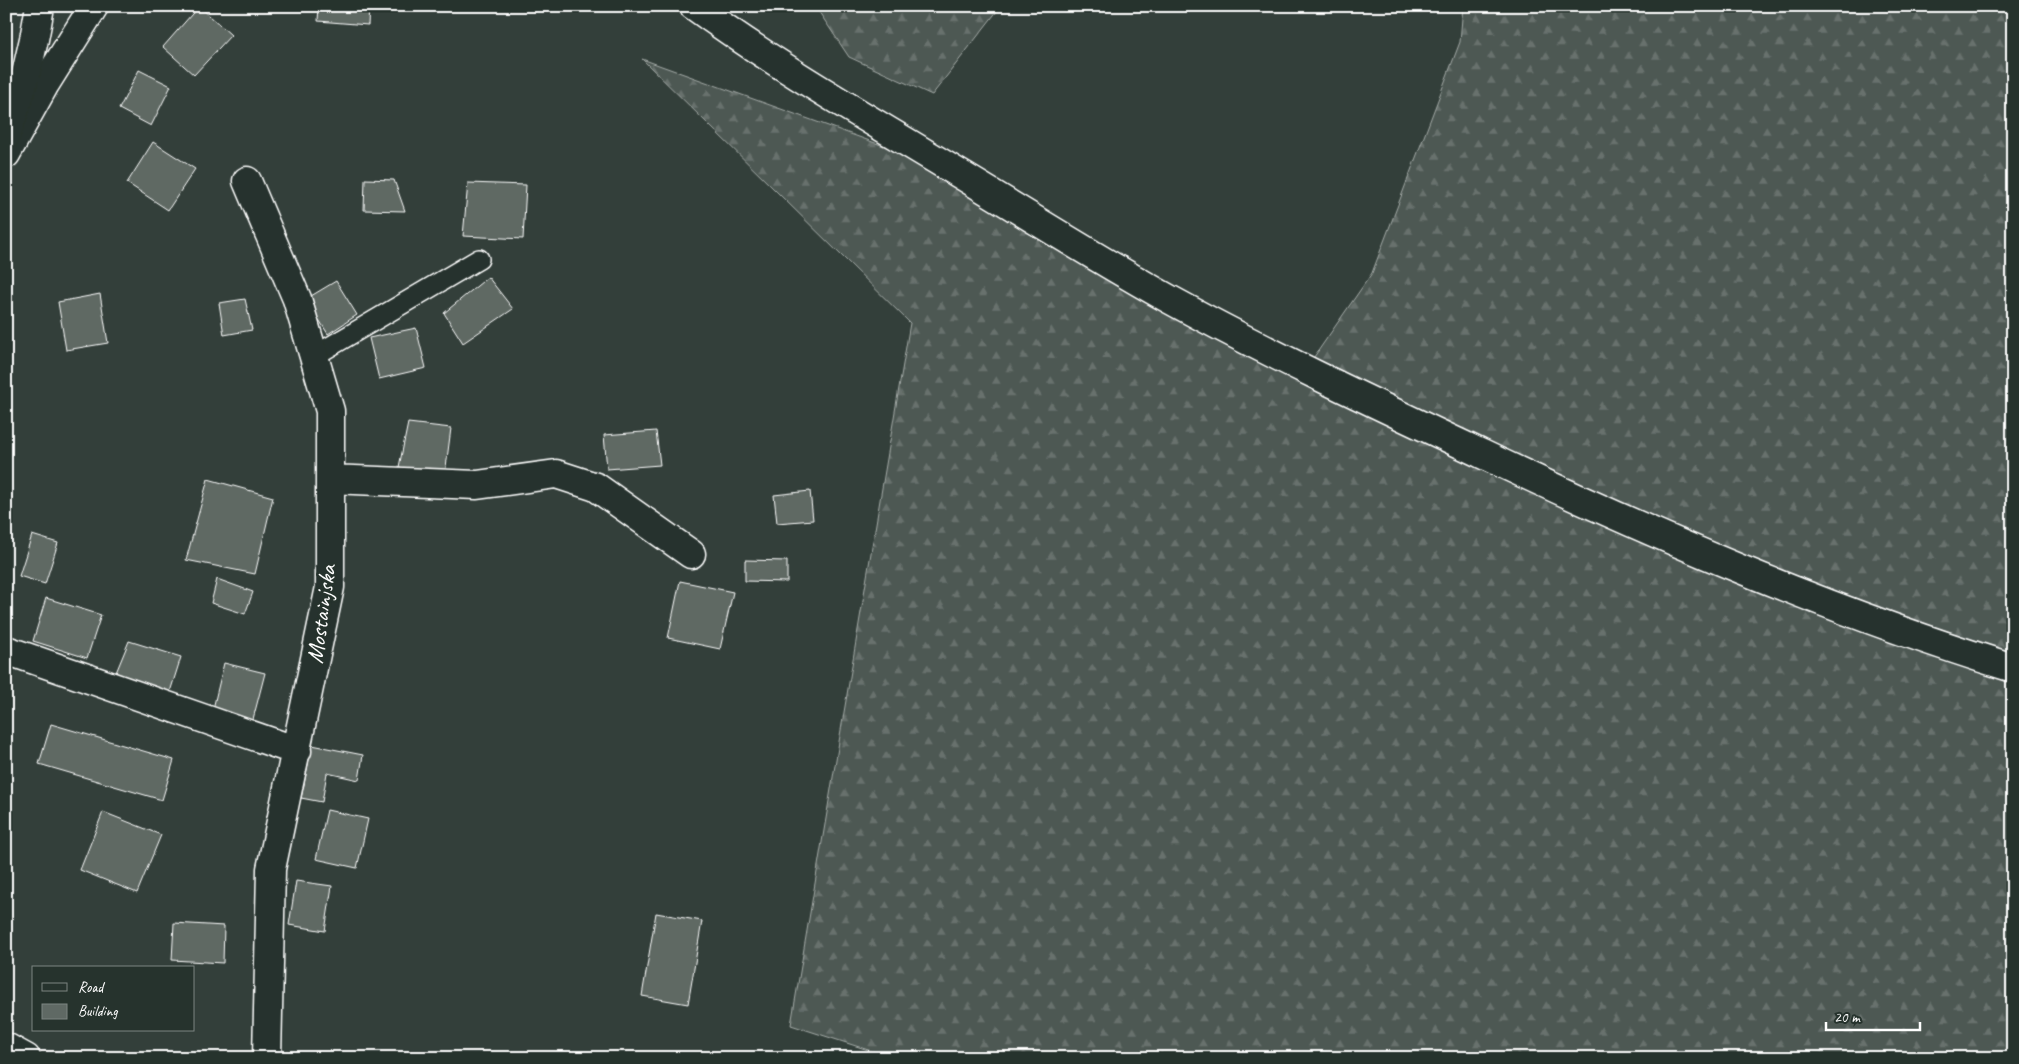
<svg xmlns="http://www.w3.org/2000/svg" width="2019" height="1064" viewBox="0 0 2019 1064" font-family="Caveat,sans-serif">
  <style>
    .forest { fill: url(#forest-firs); stroke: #a6aca9 }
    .building { fill: #5f6964; stroke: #fff }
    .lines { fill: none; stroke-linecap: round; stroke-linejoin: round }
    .service-casing { stroke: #fff; stroke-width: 22 }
    .minor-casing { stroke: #fff; stroke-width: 31 }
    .secondary-casing { stroke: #fff; stroke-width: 31 }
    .primary-casing { stroke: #fff; stroke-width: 31 }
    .service { stroke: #26332d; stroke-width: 19 }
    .minor { stroke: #26332d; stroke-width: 28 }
    .secondary { stroke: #26332d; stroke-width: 28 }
    .primary { stroke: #26332d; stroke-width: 28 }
    .labels { text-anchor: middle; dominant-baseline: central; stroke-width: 5; stroke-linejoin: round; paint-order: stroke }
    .street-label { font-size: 24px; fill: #fff; stroke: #26332d }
  </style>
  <defs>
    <pattern id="forest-firs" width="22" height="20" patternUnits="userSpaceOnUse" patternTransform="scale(1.25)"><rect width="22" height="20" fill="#4d5853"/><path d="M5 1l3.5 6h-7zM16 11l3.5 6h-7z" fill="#68716d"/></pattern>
  </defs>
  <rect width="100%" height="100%" fill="#333f3a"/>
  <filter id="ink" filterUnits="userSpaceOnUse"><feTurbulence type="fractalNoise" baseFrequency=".02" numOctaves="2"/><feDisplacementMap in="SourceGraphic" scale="10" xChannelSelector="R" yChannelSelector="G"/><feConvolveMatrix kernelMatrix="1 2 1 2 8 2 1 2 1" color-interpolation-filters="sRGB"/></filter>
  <g filter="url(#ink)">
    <!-- forest -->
    <path class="forest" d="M815,6H1001L932,95L849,57Z
      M1463,6H2013V1058H893L791,1025L910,323L642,59L956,172L1305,370L1372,273L1460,42Z"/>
    <!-- building -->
    <path class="building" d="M199,6L231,35L194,75L163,47Z
      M319,6H369L368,25L318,21Z
      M139,70L171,86L151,126L119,109Z
      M153,142L195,169L168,210L127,183Z
      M365,179L394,180L405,211L364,210Z
      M468,183L526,185L523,239L463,236Z
      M488,277L513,309L463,343L444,313Z
      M336,281L357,315L328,334L306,299Z
      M100,294L108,343L66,350L58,302Z
      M245,299L252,330L224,335L219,303Z
      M416,328L426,368L379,379L369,338Z
      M408,423L451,428L445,475L399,467Z
      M656,431L660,465L607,469L604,435Z
      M208,479L273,497L255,574L186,560Z
      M810,491L813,520L777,523L774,495Z
      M32,535L58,543L45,584L19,576Z
      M745,560L787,561V582L745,581Z
      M217,579L253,592L245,614L211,603Z
      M680,581L733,592L720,649L668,638Z
      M6,586L11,587L6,605Z
      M46,598L101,615L87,658L33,641Z
      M129,641L181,657L170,692L115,675Z
      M224,663L265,673L252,723L212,713Z
      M51,724L174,760L162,800L39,764Z
      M312,745L363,755L359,780L327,773L322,802L301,798Z
      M327,810L368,819L357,868L316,859Z
      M103,812L161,835L137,893L80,870Z
      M296,881L332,886L325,931L289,925Z
      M656,913L702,921L688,1004L642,996Z
      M174,923L224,926L223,963L172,960Z"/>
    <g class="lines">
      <!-- service casing -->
      <g class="service-casing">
        <path id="service" d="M314,356L479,259"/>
      </g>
      <!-- minor casing -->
      <g class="minor-casing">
        <path id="minor" d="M247,181L297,299L330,411V587L271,869L267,1058
          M330,479L477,485L556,474L596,487L691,554
          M6,650L297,751
          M6,1047L26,1058"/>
      </g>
      <!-- secondary casing -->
      <g class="secondary-casing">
        <path id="secondary" d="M6,154L45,84L94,6"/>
      </g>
      <!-- primary casing -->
      <g class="primary-casing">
        <path id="primary" d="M694,6C778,67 869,119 958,173C1028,215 1097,259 1169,299C1271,355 1376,404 1482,454C1655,536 1830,611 2013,668
          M6,136C22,94 33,51 40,6"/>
      </g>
      <!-- service -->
      <use href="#service" class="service"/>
      <!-- minor -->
      <use href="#minor" class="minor"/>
      <!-- secondary -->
      <use href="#secondary" class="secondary"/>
      <!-- primary -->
      <use href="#primary" class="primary"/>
    </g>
  </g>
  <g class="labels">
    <!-- street labels -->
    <g class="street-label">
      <text transform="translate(321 614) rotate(-82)">Mostainjska</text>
    </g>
  </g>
  <!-- margin -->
  <rect width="2019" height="1064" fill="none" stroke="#26332d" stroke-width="25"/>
  <rect x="12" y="12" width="1994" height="1039" fill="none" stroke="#fff" stroke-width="2" filter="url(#ink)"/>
  <!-- legend -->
  <rect x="32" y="966" width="162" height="65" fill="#26332d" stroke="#7d8581"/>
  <rect x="42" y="983" width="25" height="8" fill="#26332d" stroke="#7d8581"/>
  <text x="78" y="992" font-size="15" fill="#ffffff">Road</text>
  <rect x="42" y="1004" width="25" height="15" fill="#5f6964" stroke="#7d8581"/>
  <text x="78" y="1016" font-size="15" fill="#ffffff">Building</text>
  <!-- scale -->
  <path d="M1826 1022v8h94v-8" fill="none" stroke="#ffffff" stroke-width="2.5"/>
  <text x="1834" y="1022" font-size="15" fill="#ffffff" stroke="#26332d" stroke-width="4" paint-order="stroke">20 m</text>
</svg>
